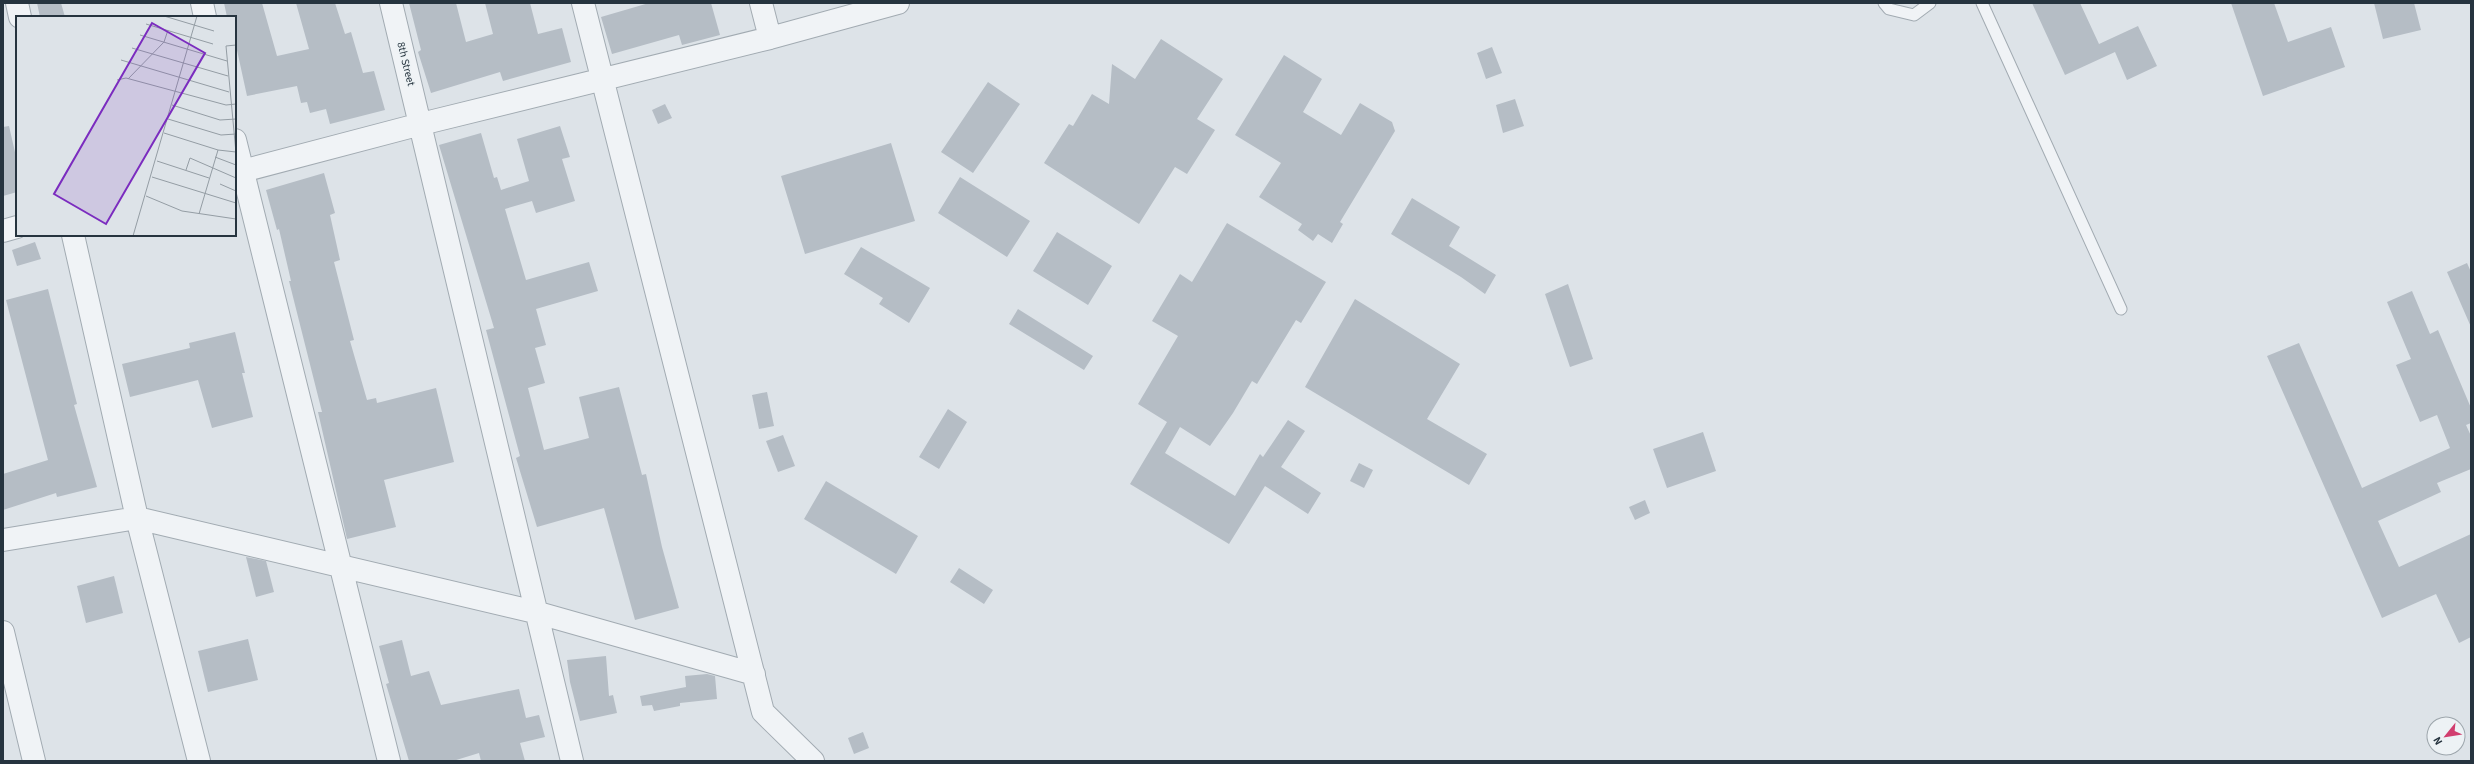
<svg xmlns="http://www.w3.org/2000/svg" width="2474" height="764" viewBox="0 0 2474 764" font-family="'Source Sans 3',sans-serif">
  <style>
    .building { fill: #b5bdc5 }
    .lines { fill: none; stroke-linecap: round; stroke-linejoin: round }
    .lane-casing { stroke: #a2abb2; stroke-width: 13 }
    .street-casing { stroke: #a2abb2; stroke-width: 24 }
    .lane { stroke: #f0f3f6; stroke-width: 11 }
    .street { stroke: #f0f3f6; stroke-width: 22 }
    .labels { text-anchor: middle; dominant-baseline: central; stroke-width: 3; stroke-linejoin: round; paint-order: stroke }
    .street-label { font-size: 11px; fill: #26343f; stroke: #edf2f5 }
    .inset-road { fill: none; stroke: #949da4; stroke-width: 1 }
    .view { fill: #7b2cbf; fill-opacity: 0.15; stroke: #7b2cbf; stroke-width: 2 }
    .inset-edge { fill: none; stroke: #26343f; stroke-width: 2 }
  </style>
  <rect width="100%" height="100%" fill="#dde3e8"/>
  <!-- building -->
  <path class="building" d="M37,3H61L65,17H40Z
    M224,3H262L277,56L309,49L296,3H335L345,34L351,32L363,73L374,71L385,110L330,124L326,109L310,113L307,102L301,103L297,86L247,96L235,41V17H227Z
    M409,3H456L466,42L493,34L485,3H530L538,34L562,28L571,62L503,81L500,72L431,93L418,52L421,50Z
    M649,3H711L720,35L682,45L679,35L612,54L601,17Z
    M2032,3H2080L2099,44L2138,26L2157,66L2127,80L2115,52L2065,75Z
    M2231,3H2274L2288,42L2331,27L2345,67L2263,96Z
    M2374,3H2414L2421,30L2383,39Z
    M1161,39L1223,79L1197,119L1215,130L1187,174L1175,167L1139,224L1044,163L1069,124L1073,126L1092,94L1109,104L1112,64L1135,79Z
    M1492,47L1502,73L1486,79L1477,53Z
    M1284,55L1322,79L1303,112L1341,135L1360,103L1392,122L1395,131L1340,222L1343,224L1332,243L1318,234L1313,241L1298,230L1302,224L1259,197L1281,163L1235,135Z
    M988,82L1020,104L973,173L941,152Z
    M1515,99L1524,126L1503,133L1496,105Z
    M665,104L672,118L658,124L652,110Z
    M9,126L17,161V192L3,196V127Z
    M560,126L570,157L562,159L575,201L536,213L532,201L505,209L526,280L589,262L598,291L536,309L546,345L535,348L545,383L528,388L544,450L589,438L579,397L619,387L642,475L646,474L662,547L679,608L635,620L604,508L537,527L516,458L520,456L486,330L494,328L439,145L481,133L494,178L497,177L501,190L529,181L517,139Z
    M891,143L915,221L805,254L781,176Z
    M324,173L335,213L330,215L340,260L334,262L354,340L350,341L367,400L376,398L377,403L436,388L454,462L384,480L396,527L347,539L318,412H322L289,281H291L279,229L277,230L266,190Z
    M960,177L1030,221L1007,257L938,213Z
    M1412,198L1460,227L1449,246L1496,275L1485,294L1461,277L1391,234Z
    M1227,223L1326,282L1301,323L1296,320L1257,384L1252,381L1233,413L1210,446L1180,427L1165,453L1235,496L1260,454L1263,457L1288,420L1305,431L1281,467L1321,493L1308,514L1265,486L1229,544L1130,484L1167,422L1138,404L1178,336L1152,321L1180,274L1192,282Z
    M1057,232L1112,266L1088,305L1033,271Z
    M35,242L41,259L17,266L12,250Z
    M861,247L930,288L909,323L879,304L883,298L844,274Z
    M2467,263L2471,272V327L2447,272Z
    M1568,284L1593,359L1570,367L1545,294Z
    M48,289L77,404L74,405L97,487L57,497L56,493L3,510V474L48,460L6,300Z
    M2412,291L2430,334L2438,330L2471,408V423L2466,425L2471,436V469L2437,483L2441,492L2378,521L2399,567L2471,534V637L2459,643L2436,594L2382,618L2267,356L2299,343L2362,488L2450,448L2437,415L2420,422L2396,365L2411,359L2387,302Z
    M1355,299L1460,364L1427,419L1487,454L1469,485L1305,387Z
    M1018,309L1093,356L1084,370L1009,324Z
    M235,332L245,373H242L253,417L212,428L198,380L130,397L122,364L190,348L189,343Z
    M767,392L774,426L759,429L752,395Z
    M948,409L967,422L939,469L919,457Z
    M1703,432L1716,471L1667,488L1653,449Z
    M783,435L795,466L778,472L766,441Z
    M1359,463L1373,470L1364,488L1350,481Z
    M826,481L918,536L896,574L804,519Z
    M1645,500L1650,513L1635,520L1629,507Z
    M246,557L266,561L274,592L256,597Z
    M959,568L993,590L984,604L950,582Z
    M114,576L123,613L86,623L77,586Z
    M248,639L258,680L208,692L198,651Z
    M402,640L411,676L429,671L441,705L519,689L526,718L539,715L545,737L520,743L525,761H481L479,753L453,761H409L386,684L389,683L379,646Z
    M606,656L609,696L613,695L617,713L580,721L570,682L567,660Z
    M707,674L715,676L717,699L680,703V706L654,711L652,705L642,706L640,696L686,687L685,676Z
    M863,732L869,748L854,754L848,738Z"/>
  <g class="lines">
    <!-- lane casing -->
    <g class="lane-casing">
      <path id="lane" d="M1884,3L1889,9L1914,15L1930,3
        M1982,3L2121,309"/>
    </g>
    <!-- street casing -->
    <g class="street-casing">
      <path id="street" d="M17,3L20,17
        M202,3L205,17
        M391,3L572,761
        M583,3L763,712L813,761
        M761,3L770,38
        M235,140L389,761
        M235,173L421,124L770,38L898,3
        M3,231L17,227
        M73,235L137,518L199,761
        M3,540L137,518L535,612L754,674
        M3,632L34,761"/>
    </g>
    <!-- lane -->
    <use href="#lane" class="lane"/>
    <!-- street -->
    <use href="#street" class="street"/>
  </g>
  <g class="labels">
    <!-- street labels -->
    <g class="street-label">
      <text transform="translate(406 64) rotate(76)">8th Street</text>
    </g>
  </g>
  <!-- overview -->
  <g transform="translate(16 16)">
    <rect width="220" height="220" fill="#dde3e8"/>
    <path class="inset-road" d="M148,0L198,15M130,8L197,28M124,19L211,45M220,29L210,30L220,137M116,32L212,60M105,44L213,76M112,63L148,26L152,14M101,64L110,62L210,89L220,88M156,89L204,104L220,103M152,103L205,119L220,118M148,117L202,134L220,136M199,141L220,149M141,145L193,162M170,154L174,142L220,162M136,161L220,187M204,168L220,175M130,180L166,195L220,203M183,198L202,134M117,220L181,0"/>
    <path class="view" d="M136,7L189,37L90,208L38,178Z"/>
    <rect width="220" height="220" class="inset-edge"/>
  </g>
  <!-- border -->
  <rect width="2474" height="764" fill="none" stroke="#26343f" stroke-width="8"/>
  <!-- north arrow -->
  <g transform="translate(2446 736) rotate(240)"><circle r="19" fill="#edf2f5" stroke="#9da6ac"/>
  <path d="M0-3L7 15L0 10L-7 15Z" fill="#d13e6f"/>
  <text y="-6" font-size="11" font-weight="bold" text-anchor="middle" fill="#26343f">N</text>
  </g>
</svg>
